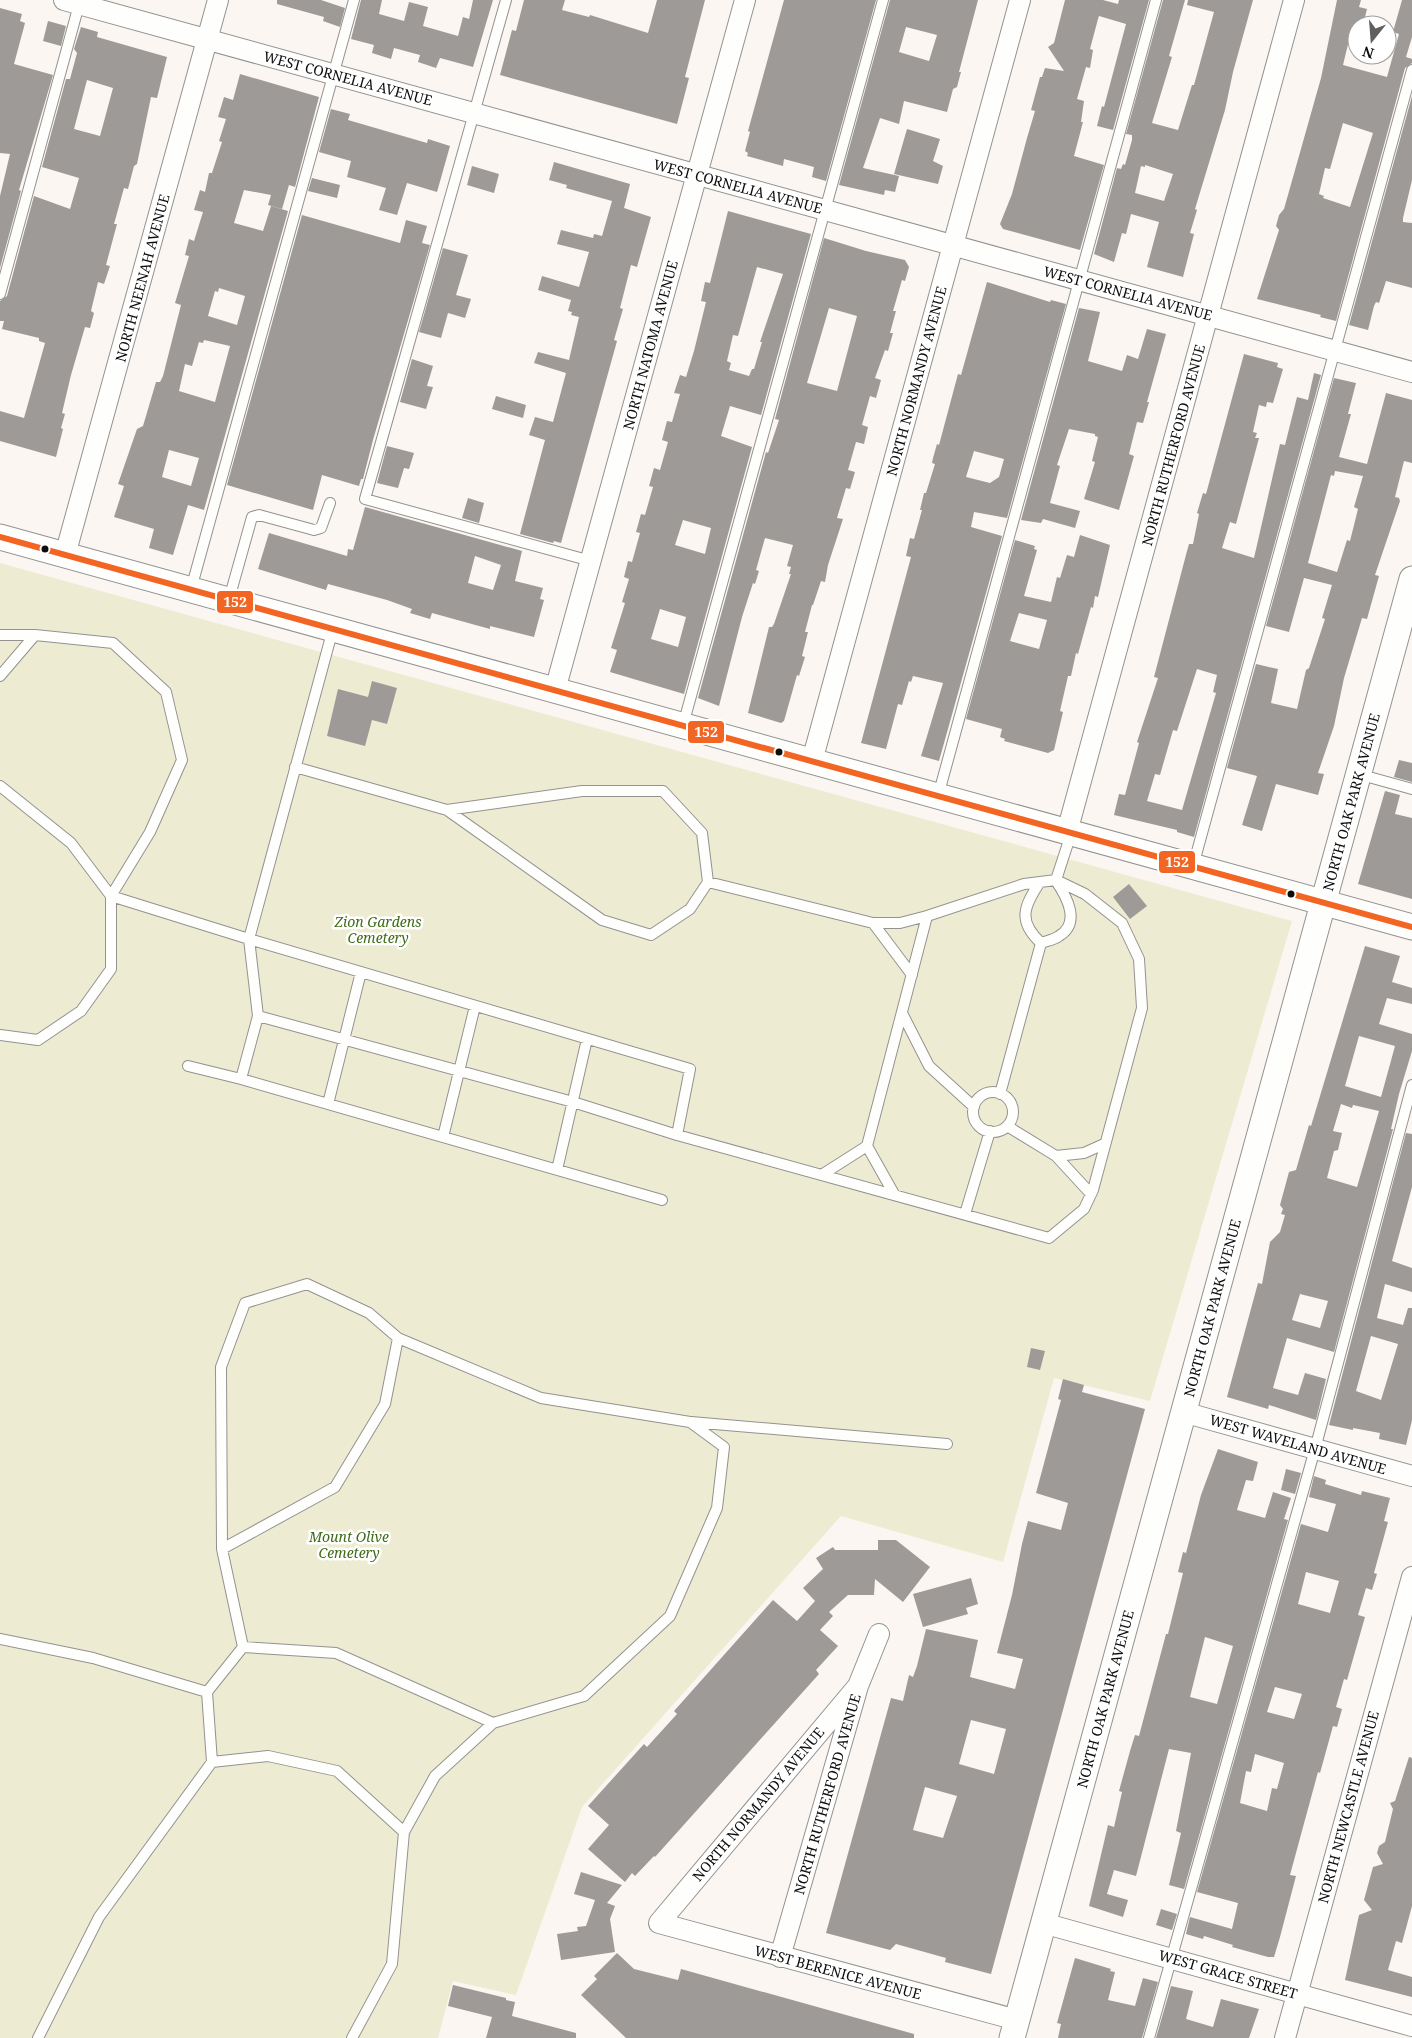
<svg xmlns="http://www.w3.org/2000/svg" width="1412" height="2038" viewBox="0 0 1412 2038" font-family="'Noto Serif',serif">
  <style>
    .cemetery { fill: #edecd3 }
    .building { fill: #9e9a97; fill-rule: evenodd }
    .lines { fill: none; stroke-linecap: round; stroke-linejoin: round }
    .service-casing { stroke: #949290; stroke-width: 12 }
    .minor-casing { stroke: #949290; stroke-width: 22 }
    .tertiary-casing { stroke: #949290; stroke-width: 27 }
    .service { stroke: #fefefd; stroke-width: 10 }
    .minor { stroke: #fefefd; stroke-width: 20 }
    .tertiary { stroke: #fefefd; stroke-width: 25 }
    .bus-1-casing { stroke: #fff; stroke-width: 10 }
    .bus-1 { stroke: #f26522; stroke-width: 6 }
    .bus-dot { fill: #0d0d0d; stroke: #fff; stroke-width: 2 }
    .labels { text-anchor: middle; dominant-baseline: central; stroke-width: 5; stroke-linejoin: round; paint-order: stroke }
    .street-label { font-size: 14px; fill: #0d0d0d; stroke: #fff }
    .park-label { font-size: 14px; font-style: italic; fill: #3e6b17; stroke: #fff }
    .line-badge { stroke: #fff; stroke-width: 2 }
    .badge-label { font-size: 14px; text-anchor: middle; font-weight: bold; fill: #fff }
  </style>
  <rect width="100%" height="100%" fill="#fbf6f1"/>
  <!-- cemetery -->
  <path class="cemetery" d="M0,563L1292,921L1150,1401L1054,1378L1003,1562L841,1516L582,1807L516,1995L453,1981L438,2038H0Z"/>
  <!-- building -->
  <path class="building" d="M277,0H321L345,8L340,27L323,21L324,17L277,4Z
    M361,0H382L379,14L404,21L409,2L428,7L423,26L458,36L463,17L469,19L473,0H493L473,67L440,58L436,68L418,62L420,55L394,48L391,59L372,53L374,45L351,39Z
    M524,0H565L562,10L589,17L590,15L648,33L657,0H705L685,77L689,78L677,124L500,75L512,30L516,31Z
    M784,0H876L826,181L812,177L814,167L784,159L783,166L747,156L748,153L745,151L750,132L748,131Z
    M890,0H978L959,72H961L957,87L953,89L947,112L904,101L899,124L880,118L863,168L899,176L895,192L885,190L884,195L839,185ZM906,27L937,35L929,61L899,52Z
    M1065,0H1103L1118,4L1119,0H1149L1113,130L1097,126L1102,106L1104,107L1126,24L1099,16L1098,19L1090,49L1093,50L1090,68L1086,67L1077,99L1084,101L1081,122H1083L1074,156L1104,165L1080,250L1003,229L1000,224L1012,194L1027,138L1035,111L1031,110L1040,77H1042L1045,68L1064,71L1048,47L1054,43Z
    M1163,0H1185L1169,56L1172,57L1152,123L1178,130L1192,85H1194L1214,12L1187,5L1188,0H1253L1233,72L1225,110L1195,209L1197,210L1190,233L1194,234L1183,277L1147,267L1159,222L1131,214L1126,234L1122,233L1114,262L1094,254L1117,168L1121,169L1123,164L1125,165L1132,140V135L1126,134ZM1145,165L1173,174L1164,201L1135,193L1141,166L1145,167Z
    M1337,0H1361L1359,7L1367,9L1363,25H1357V42L1349,40L1343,65L1387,77L1399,34L1393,32L1402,0H1412V37L1406,57L1412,59V63L1405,68L1336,321L1320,317L1321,315L1257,299L1279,230L1276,226L1279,215L1284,209L1321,78ZM1343,123L1373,133L1350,207L1323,198L1324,196L1319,194L1325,168L1330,169Z
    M0,8L22,14L20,21L25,23L14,64L53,75L19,190L21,191L0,268V196L10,154L0,153Z
    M48,21L66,26L61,46L43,41Z
    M81,27L98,32L97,37L167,57L157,98L151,97L137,164L134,166L128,189L124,188L114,224H117L106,265L110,266L104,284L98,282L91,311L94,313L90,328L85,327L71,375L62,413L65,414L61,428L63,429L56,457L0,441V411L24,418L45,343L39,341V338L2,329L4,321H0V301L7,296L34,196L70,209L79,178L42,167L66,79H70L77,53L74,49ZM87,80L113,88L100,136L74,129Z
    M240,74L319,97L295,187L289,185L282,209L268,205L271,195L244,190L234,223L263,231L271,206L288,211L204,510L188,505L173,555L149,548L154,529L114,517L124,486L118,484L137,429L143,426L156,382H160L163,376L181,305L175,303L189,256L185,255L189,239L194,241L203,212L194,210L200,190L205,192L209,173H212L222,142L219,141L226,119L218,117L224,97L233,100ZM219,288L245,296L237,325L208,316L215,291L218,292ZM204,340L230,346L215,402L179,391L185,364L192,366L199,342L203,343ZM169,450L199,458L191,486L162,477Z
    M1412,96V180L1403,218V222L1412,223V288L1386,281L1379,303L1376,302L1374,306L1368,330L1349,325Z
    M331,109L350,114L348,120L427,143L428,139L450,146L437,192L407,183L397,215L379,210L386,188L347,177L351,161L319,152Z
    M907,129L940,139L933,161L943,166L938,184L894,174Z
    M554,162L630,184L624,208L651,217L637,267L631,265L620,308L623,309L614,340L617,341L561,543L554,541L553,543L520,534L545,440L529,435L535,417L553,422L566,373L534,363L538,352L569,360L579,317L571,315L572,312L568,311L571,300L538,290L542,276L579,287L589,252L557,244L561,230L593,238L594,234L602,236L612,201L566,188L567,185L549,180Z
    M472,166L499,174L494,193L467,185Z
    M312,178L340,185L337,198L308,191Z
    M728,211L811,234L761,415L730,406L721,436L752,447L684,694L610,672L617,650L611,648L625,603L622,602L629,579L624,577L628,561L632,562L640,533L636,532L641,514L645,515L653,487L649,486L654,468L660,470L668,442L662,440L667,421L672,422L680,394L674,393L680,375L686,377L694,351L706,302L701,301L705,282L710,283ZM757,267L783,274L760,342H762L754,369H752L749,376L729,370L731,363L727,361L733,335L738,336ZM683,520L711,528L705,554L675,545ZM660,609L686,617L678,647L651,639Z
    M302,215L400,243L406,220L427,226L422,243L430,245L373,440L363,479H361L359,486L322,475L313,510L227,485Z
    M824,238L866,251L905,260L909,267L905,281L902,280L893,311H896L890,333H893L888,351L885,350L875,378L881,380L876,398L870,396L862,425L868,427L864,444L856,442L848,470L855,472L850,489L846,488L837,518L843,519L828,565L825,582L821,581L813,605H812L805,632H808L802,656L805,657L799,676L797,675L784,721L781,723L748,713L769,627H772L774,624L791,574H789L791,567L787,566L793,545L765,538L756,570L759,571L755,584L753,583L742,617L719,706L698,698L766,452L768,453L779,420L775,419ZM829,308L857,316L837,391L807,383Z
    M443,248L468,255L456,295L471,299L465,318L448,313L441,338L419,332Z
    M987,282L1050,302L1051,300L1066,304L1007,518L974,512L971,527L1002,536L939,761L921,756L943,683L913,676L911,682L909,681L902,705L898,704L886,749L861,743L911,557L906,556L910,538L914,539L922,510H920L924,493H926L935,464L932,463L933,458L937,444L939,445L958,374L961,375ZM974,451L1004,459L999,477L990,483L966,477Z
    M1079,308L1100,312L1088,361L1122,371L1127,355L1138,359L1147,329L1166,334L1147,402H1149L1143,423L1137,422L1129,454L1134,456L1119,510L1084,499L1095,462L1092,461L1098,437L1095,436V434L1069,429L1057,465L1060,466L1050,503L1080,511L1075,528L1043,519L1041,523L1021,520Z
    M1244,354L1278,363L1277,367L1283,369L1273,403L1267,402L1266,407L1259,405L1253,432L1257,433L1255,438H1259L1236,524L1230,522L1222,548L1254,558L1280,444L1285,445L1297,397L1308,400L1314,373L1321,375L1194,837L1177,832V830L1114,815L1119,794L1125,795L1139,743L1137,742L1158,678L1154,677L1187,551L1189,544H1193L1199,514L1197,513L1203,493L1206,494ZM1197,669L1217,675L1213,692L1216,693L1182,810L1147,801L1155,774L1160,775L1173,730L1177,731Z
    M412,359L433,366L427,386L433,387L426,409L400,402Z
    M1334,378L1356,383L1348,414H1351L1339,457L1367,464L1386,393L1412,400V463L1404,461L1395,497L1399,498L1400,501L1375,575L1379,576L1367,619L1362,618L1344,678L1334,726L1318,773L1324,774L1318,795L1276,784L1262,831L1242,825L1257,776L1227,768L1256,664L1278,669L1271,703L1297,709L1306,670L1309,668L1325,619L1322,618L1332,585L1304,578L1289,632L1266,626ZM1335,471L1363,476L1354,507L1358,509L1350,541L1347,540L1337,572L1308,563L1331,475L1334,476Z
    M496,396L526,405L523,418L492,409Z
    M387,446L414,453L409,469L404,468L398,488L377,483Z
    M468,498L484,503L479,523L462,518Z
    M365,507L522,551L515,581L543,588L540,599L544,600L534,637L490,626V629L432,613L430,619L410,613L412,609L387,600L328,584L326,590L258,569L269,533L347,556L348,549L353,550ZM475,556L501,565L493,590L468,583Z
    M1080,535L1110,545L1098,597L1095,596L1093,608L1091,607L1078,654L1076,653L1071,676H1068L1060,711L1063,712L1054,750L1048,753L1004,741L1005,739L1000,737L1002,729L966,719L1015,540L1035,546L1034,549L1037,550L1024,596L1051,602L1057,577L1060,578L1067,555L1074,557ZM1019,613L1047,620L1039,649L1010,641Z
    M372,681L397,688L387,724L372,720L365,746L327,736L338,689L368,697Z
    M1399,760L1412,763V782L1394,777Z
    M1385,791L1400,795L1395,814L1412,818V899L1358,884Z
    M1129,884L1147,906L1130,919L1113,897Z
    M1365,946L1400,956L1392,982L1412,988V1004L1387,998L1379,1024L1412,1034V1051L1399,1094L1391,1129H1393L1334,1352L1287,1338L1273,1388L1298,1395L1305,1373L1326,1379L1316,1420L1269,1405L1268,1409L1227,1397L1258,1283L1262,1284L1270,1242L1280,1232L1285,1215L1281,1214L1283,1209L1280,1205L1289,1172L1296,1170L1309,1125L1311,1126ZM1359,1036L1395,1046L1381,1097L1345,1086ZM1341,1104L1352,1108L1353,1105L1379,1111L1357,1187L1327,1178L1334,1151L1338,1150L1342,1133L1333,1131ZM1300,1294L1328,1301L1320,1328L1292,1320Z
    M1406,1133L1412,1134V1187L1392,1261L1412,1268V1292L1385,1284L1377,1318L1403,1325L1408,1308H1412V1420L1406,1445L1379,1439L1380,1433L1353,1428V1430L1329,1425ZM1371,1336L1398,1344L1381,1400L1356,1391Z
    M1031,1348L1045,1351L1040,1370L1027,1367Z
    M1063,1379L1084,1385L1082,1392L1145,1409L991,1974L945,1962L946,1958L896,1944L890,1950L826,1933L891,1698L903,1701L909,1675L913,1677L917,1666L926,1629L978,1640L970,1677L1015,1689L1023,1659L997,1653L1012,1595L1022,1544L1028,1521L1061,1530L1068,1503L1036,1493L1061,1400L1058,1399ZM971,1720L1006,1729L994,1774L959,1764ZM925,1787L957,1796L943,1838L913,1830Z
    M1218,1449L1258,1462L1253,1481L1246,1480L1237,1510L1265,1518L1273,1492L1291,1498L1284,1519L1288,1520L1184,1889L1169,1885L1181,1833L1176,1831L1191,1753L1169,1749L1136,1876L1114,1870L1107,1894L1128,1900L1123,1917L1089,1906L1108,1825L1114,1827L1122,1792L1119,1791L1130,1751L1135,1735L1139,1736L1166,1634H1168L1183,1573L1178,1572L1183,1552L1186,1553L1201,1495ZM1205,1637L1233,1646L1217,1704L1190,1697Z
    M1286,1469L1301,1473L1295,1494L1281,1490Z
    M1314,1476L1326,1480L1325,1484L1361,1495L1362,1491L1390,1498L1384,1521L1388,1522L1374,1573L1377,1574L1372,1590L1366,1588L1358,1615L1365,1617L1347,1680L1344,1679L1336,1707L1342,1709L1337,1727L1333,1726L1320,1773L1318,1772L1290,1875L1296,1876L1280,1937L1274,1957H1268L1232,1947L1233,1945L1204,1936L1203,1939L1186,1934L1190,1917L1232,1929L1238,1903L1197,1892L1301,1524L1328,1532L1336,1504L1309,1497ZM1306,1572L1339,1581L1330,1613L1298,1604ZM1275,1687L1302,1694L1294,1719L1267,1712ZM1255,1754L1284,1763L1277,1789L1272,1788L1267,1811L1240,1803L1246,1771L1251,1772Z
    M878,1540H896L930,1567L903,1602L875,1579L874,1595H848L829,1612L833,1616L820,1630L838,1646L816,1670L819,1674L655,1857L654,1856L635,1876L632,1873L625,1882L588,1849L609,1825L588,1806L644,1744L647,1747L677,1714L674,1711L773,1600L797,1621L815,1601L803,1588L823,1569L816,1558L833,1547L835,1550H878Z
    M971,1578L978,1604L966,1608L968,1614L923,1627L913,1594Z
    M1409,1757L1412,1758V1906L1402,1943L1396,1941L1388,1970L1412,1977V1997L1345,1980L1359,1915L1372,1910L1364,1900L1373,1867L1383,1864L1377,1853L1379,1846L1385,1842L1393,1809L1390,1803L1395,1801Z
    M581,1872L622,1885L607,1903L615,1906L610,1919L615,1952L561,1960L557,1934L578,1931L577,1927L586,1926L595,1900L574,1894Z
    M1161,1909L1177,1914L1172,1930L1156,1925Z
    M617,1953L634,1969L678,1980L681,1969L914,2034V2038H626L581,1995L597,1979L594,1976Z
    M1075,1958L1111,1969L1110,1971L1115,1972L1108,2000L1135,2006L1143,1978L1158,1982L1142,2038H1058L1061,2024L1057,2023Z
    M453,1985L506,1998V2000L515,2002L512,2016L576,2033V2038H486L492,2017L448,2006Z
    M1171,1986L1193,1991L1186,2019L1213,2027L1221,1999L1259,2009L1249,2038H1156Z"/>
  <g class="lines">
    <!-- service casing -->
    <g class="service-casing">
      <path id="service" d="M506,0L365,499L591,561
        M0,294L80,1
        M191,589L354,0
        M229,599L252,517L259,515L314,530L321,528L330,503
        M0,635H35L113,643L166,692L182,760L150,832L111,896V969L81,1011L38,1040L0,1035
        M0,676L35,635
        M683,725L883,0
        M295,767L447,810L602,920L651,935L690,909L708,882L702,833L663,791H582L447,810
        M1358,774L1412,789
        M0,786L71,843L111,896L249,939L690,1069L677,1135
        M938,796L1156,0
        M1193,866L1412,70
        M1056,880L1071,834
        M708,882L873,923L912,975
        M1040,882C1024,906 1017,921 1041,943C1046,941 1054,940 1059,936C1081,923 1067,897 1056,881
        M873,923H900L927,916
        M902,1013L929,1066L974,1107
        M258,1016L573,1102L677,1135L1049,1238L1084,1209L1093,1190L1142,1008L1139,959L1122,923L1085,894L1056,880L1024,884L927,916L867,1146L894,1194
        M188,1066L241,1079L662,1200
        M241,1079L258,1016L249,939L333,629
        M973 1112a20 20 0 1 1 40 0a20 20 0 1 1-40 0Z
        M1000,1094L1041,943
        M328,1104L361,972
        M1007,1126L1056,1156L1091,1194
        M443,1137L475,1006
        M1056,1156L1084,1153L1104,1144
        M557,1170L587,1039
        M823,1174L867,1146
        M965,1214L990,1131
        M691,1422L947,1444
        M222,1549L335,1487L385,1404L398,1338
        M0,1639L93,1658L207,1692
        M243,1647L336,1653L493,1723
        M212,1762L268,1756L337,1771L404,1832
        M38,2038L99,1917L212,1762L207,1692L243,1647L222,1549L221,1367L245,1303L307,1284L369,1313L398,1338L541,1398L690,1422L724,1447L717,1508L670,1616L584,1696L493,1723L435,1776L404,1832L392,1964L352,2038
        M1149,2038L1315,1449L1412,1085"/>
    </g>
    <!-- minor casing -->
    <g class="minor-casing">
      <path id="minor" d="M64,0L1412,372
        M65,555L218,0
        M555,690L745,0
        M812,761L1020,0
        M1067,832L1294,0
        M1183,1412L1412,1476
        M858,1686L659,1923L1017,2020
        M1043,1923L1412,2026
        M780,1957L858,1686L879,1634
        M1285,2038L1412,1577"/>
    </g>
    <!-- tertiary casing -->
    <g class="tertiary-casing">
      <path id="tertiary" d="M0,537L1412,927
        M1012,2038L1412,579"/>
    </g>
    <!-- service -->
    <use href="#service" class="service"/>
    <!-- minor -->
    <use href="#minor" class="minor"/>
    <!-- tertiary -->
    <use href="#tertiary" class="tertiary"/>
    <!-- bus-1 casing -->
    <g class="bus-1-casing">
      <path id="bus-1" d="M0,537L1412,927"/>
    </g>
    <!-- bus-1 -->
    <use href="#bus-1" class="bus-1"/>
  </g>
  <!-- markers -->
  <g class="bus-dot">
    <circle cx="45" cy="549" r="4.5"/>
    <circle cx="779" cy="752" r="4.5"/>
    <circle cx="1291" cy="894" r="4.5"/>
  </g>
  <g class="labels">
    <!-- street labels -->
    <g class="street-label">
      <text transform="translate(348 78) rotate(15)">WEST CORNELIA AVENUE</text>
      <text transform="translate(738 186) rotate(15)">WEST CORNELIA AVENUE</text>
      <text transform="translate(142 278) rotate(-75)">NORTH NEENAH AVENUE</text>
      <text transform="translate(1128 293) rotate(15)">WEST CORNELIA AVENUE</text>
      <text transform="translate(650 345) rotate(-75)">NORTH NATOMA AVENUE</text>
      <text transform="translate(916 381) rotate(-75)">NORTH NORMANDY AVENUE</text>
      <text transform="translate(1173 445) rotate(-75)">NORTH RUTHERFORD AVENUE</text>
      <text transform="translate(1351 802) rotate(-75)">NORTH OAK PARK AVENUE</text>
      <text transform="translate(1212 1308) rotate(-75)">NORTH OAK PARK AVENUE</text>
      <text transform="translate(1298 1444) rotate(16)">WEST WAVELAND AVENUE</text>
      <text transform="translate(1105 1699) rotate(-75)">NORTH OAK PARK AVENUE</text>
      <text transform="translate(827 1794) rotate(-74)">NORTH RUTHERFORD AVENUE</text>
      <text transform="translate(758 1804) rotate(-50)">NORTH NORMANDY AVENUE</text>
      <text transform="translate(1348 1807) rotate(-75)">NORTH NEWCASTLE AVENUE</text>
      <text transform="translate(838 1972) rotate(15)">WEST BERENICE AVENUE</text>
      <text transform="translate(1228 1974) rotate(16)">WEST GRACE STREET</text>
    </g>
    <!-- park labels -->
    <g class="park-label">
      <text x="378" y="921">Zion Gardens<tspan x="378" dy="16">Cemetery</tspan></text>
      <text x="349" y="1536">Mount Olive<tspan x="349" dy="16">Cemetery</tspan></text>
    </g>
  </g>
  <g class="line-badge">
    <rect x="216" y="590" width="38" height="24" rx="5" fill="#f26522"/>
    <rect x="687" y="720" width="38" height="24" rx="5" fill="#f26522"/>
    <rect x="1158" y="850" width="38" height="24" rx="5" fill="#f26522"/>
  </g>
  <g class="badge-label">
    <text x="235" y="607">152</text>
    <text x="706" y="737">152</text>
    <text x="1177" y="867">152</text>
  </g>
  <!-- north arrow -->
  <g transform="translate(1372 40) rotate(197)"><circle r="24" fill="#ffffff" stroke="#9e9e9e"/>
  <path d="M0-4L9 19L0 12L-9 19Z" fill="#605f5d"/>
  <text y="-8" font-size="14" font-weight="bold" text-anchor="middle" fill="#0d0d0d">N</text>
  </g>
</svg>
